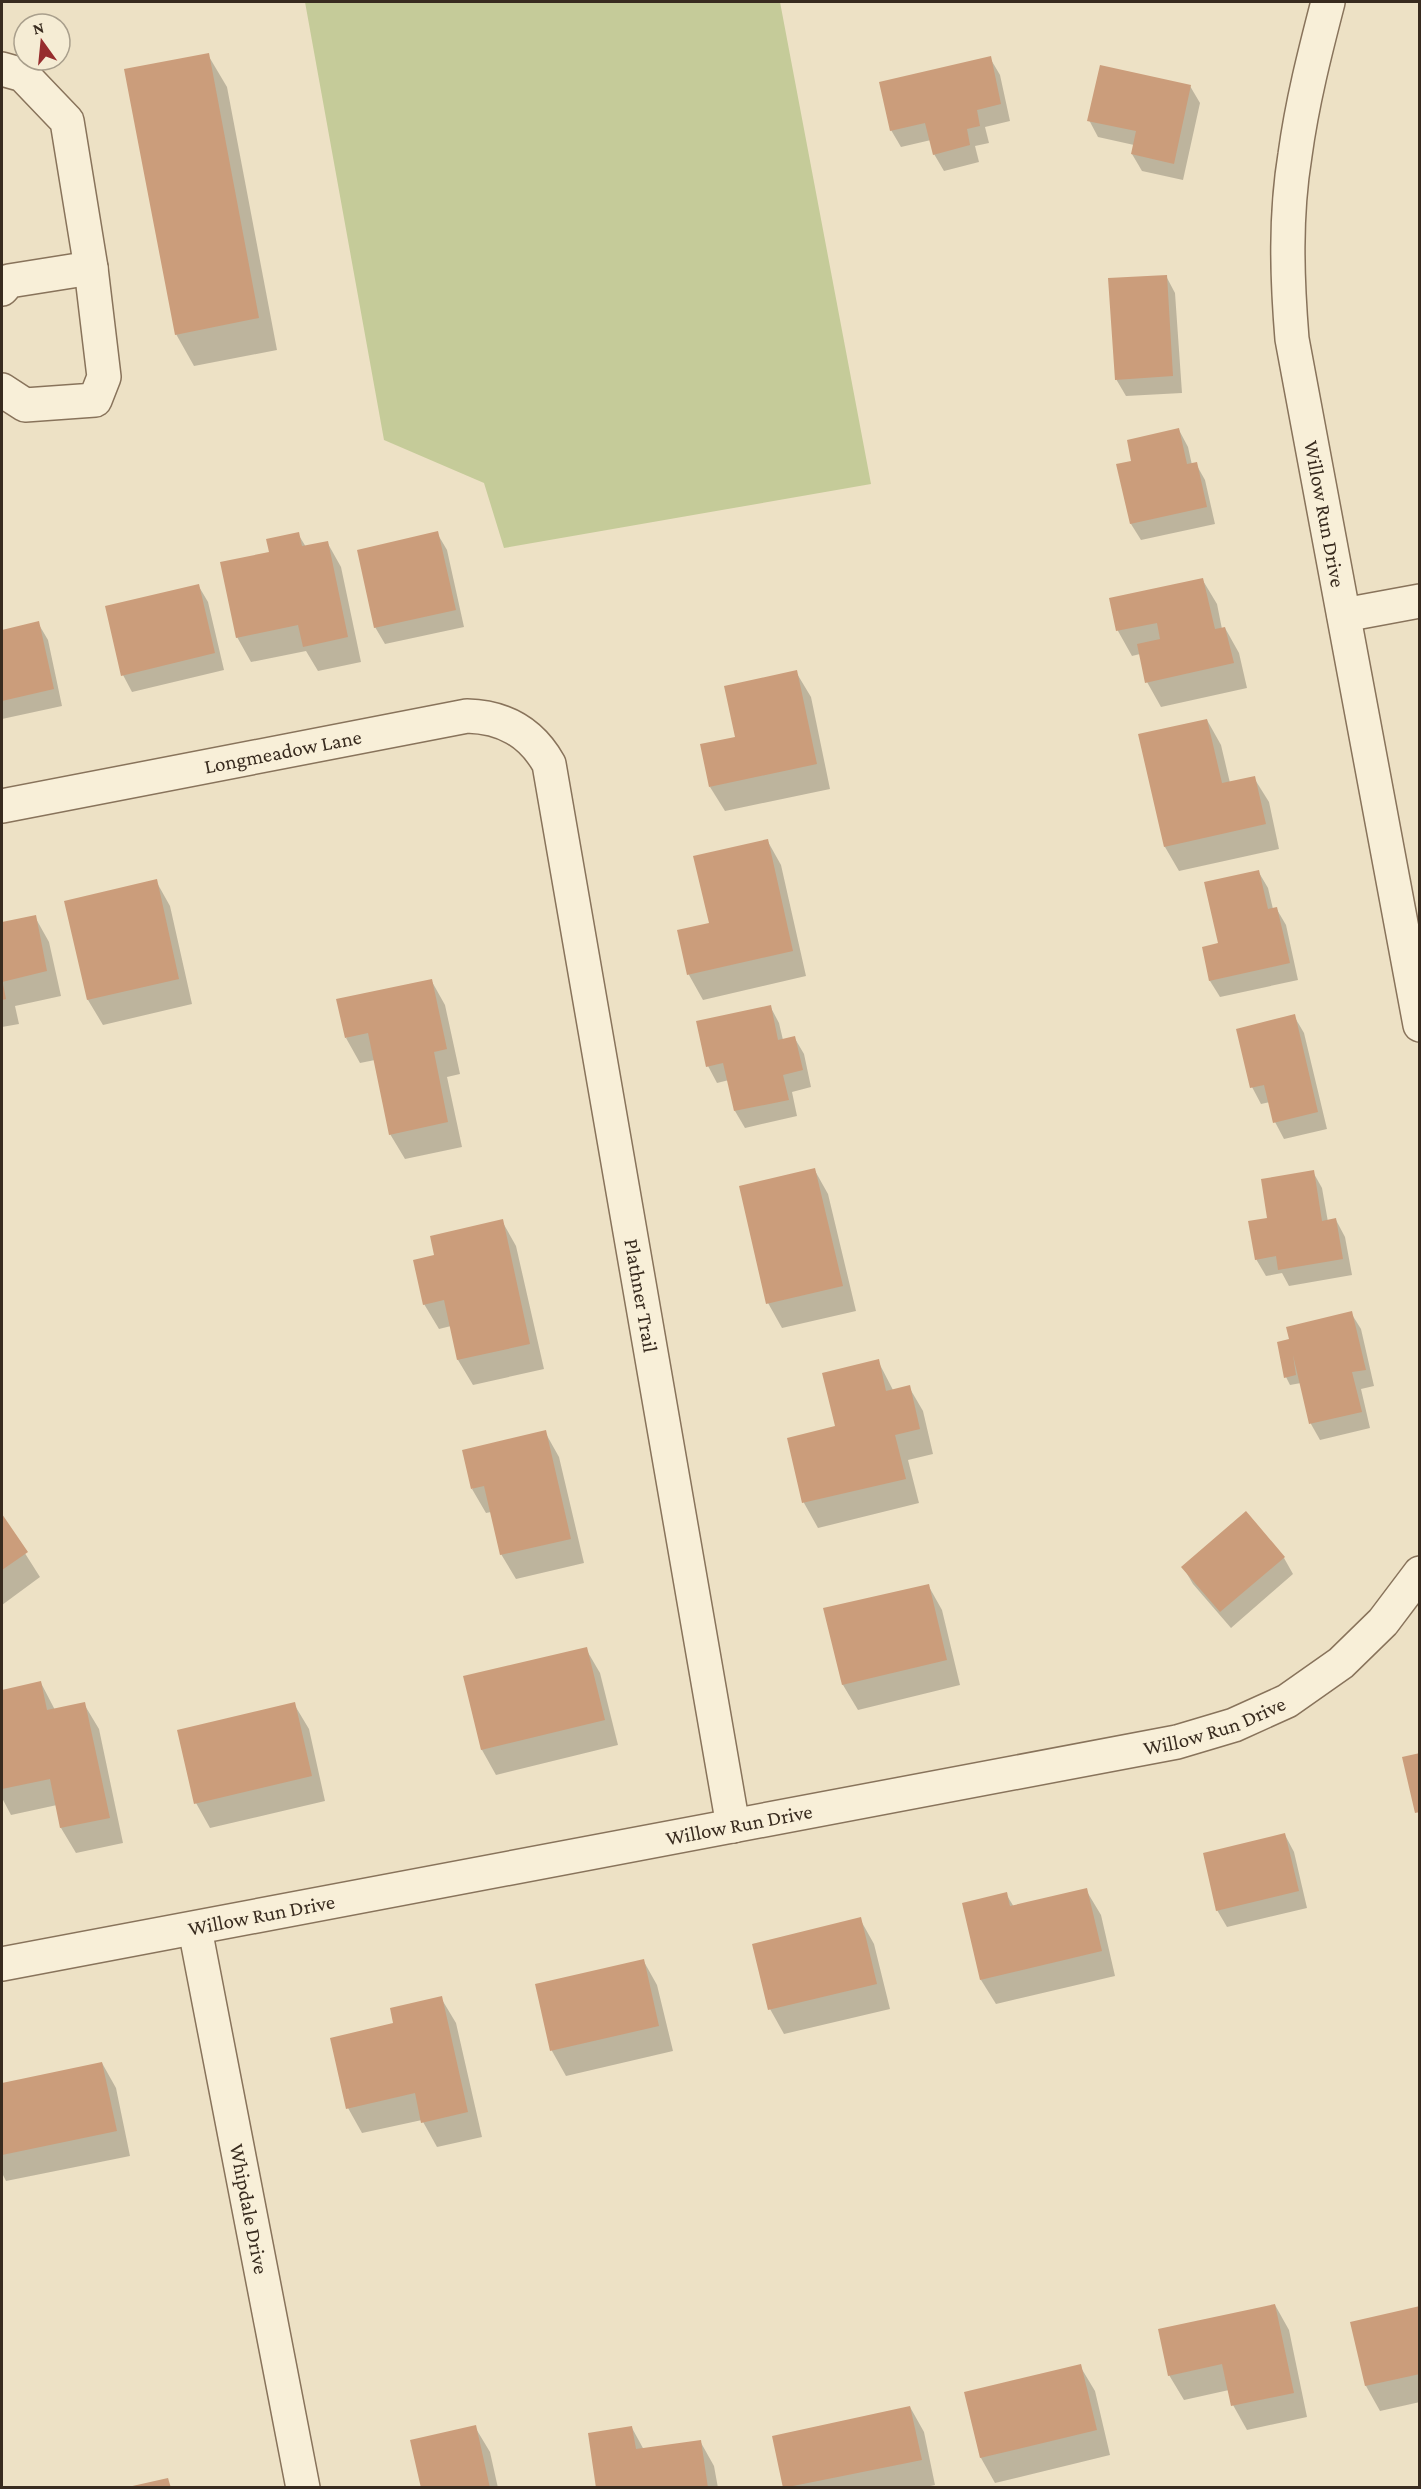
<svg xmlns="http://www.w3.org/2000/svg" width="1421" height="2489" viewBox="0 0 1421 2489" font-family="'Crimson Pro',serif">
  <style>
    .green { fill: #c5cb99 }
    .shadow { fill: #0003 }
    .building { fill: #cb9d7b }
    .lines { fill: none; stroke-linecap: round; stroke-linejoin: round }
    .minor-casing { stroke: #88735b; stroke-width: 36 }
    .minor { stroke: #f8efd8; stroke-width: 33 }
    .labels { text-anchor: middle; dominant-baseline: central; stroke-width: 4.5; stroke-linejoin: round; paint-order: stroke }
    .street-label { font-size: 21px; fill: #382b1f; stroke: #f5ecd4 }
  </style>
  <rect width="100%" height="100%" fill="#ede1c5"/>
  <!-- green -->
  <path class="green" d="M305,2H780L871,484L504,548L484,483L384,440Z"/>
  <!-- shadow -->
  <path class="shadow" d="M208,55L227,87L277,350L194,366L176,334Z
    M990,58L1000,75L1010,121L985,127L989,143L975,146L979,162L944,171L934,154L931,140L901,147L891,130Z
    M1190,86L1200,103L1183,180L1142,171L1132,154L1134,145L1098,137L1089,120Z
    M1166,276L1175,293L1182,393L1126,396L1116,379Z
    M1179,430L1188,447L1192,465L1196,464L1205,480L1215,524L1141,540L1131,524L1118,465L1133,462Z
    M437,533L447,550L464,627L385,644L375,627Z
    M298,534L306,547L327,542L341,567L361,662L318,671L306,651L251,662L237,637L271,553Z
    M1202,579L1217,604L1222,629L1225,628L1239,653L1247,688L1161,707L1147,682L1140,654L1132,656L1118,631L1111,599Z
    M198,585L208,602L224,670L132,692L123,675Z
    M38,623L48,640L62,706L2,719V631Z
    M796,672L811,697L830,789L725,811L710,787Z
    M1207,720L1221,745L1230,783L1254,778L1269,802L1279,849L1179,871L1165,847Z
    M767,840L781,865L806,976L703,1000L689,975L679,931L711,924Z
    M1258,871L1268,888L1273,909L1276,908L1286,925L1298,980L1220,997L1210,981L1203,948L1220,944Z
    M156,881L170,906L192,1004L103,1025L88,1000L66,902Z
    M35,917L49,942L61,996L15,1006L19,1024L2,1027V924Z
    M431,980L445,1005L460,1074L447,1077L462,1147L405,1159L390,1134L375,1060L360,1063L346,1038Z
    M770,1006L779,1023L783,1040L794,1037L804,1054L811,1087L792,1092L797,1116L745,1128L735,1111L729,1080L717,1083L708,1066Z
    M1294,1016L1304,1033L1327,1129L1284,1139L1275,1122L1270,1102L1261,1104L1252,1087Z
    M814,1169L828,1194L856,1311L782,1328L768,1303Z
    M1313,1172L1322,1188L1328,1222L1336,1220L1345,1237L1352,1275L1289,1286L1282,1273L1266,1276L1256,1259L1269,1219Z
    M502,1221L516,1246L544,1369L473,1385L458,1360L451,1326L439,1329L424,1304L436,1257Z
    M1351,1313L1361,1329L1374,1386L1361,1389L1370,1428L1320,1440L1311,1424L1301,1383L1290,1385L1286,1377L1288,1341Z
    M878,1361L893,1390L909,1387L923,1411L933,1454L908,1460L919,1503L818,1528L804,1503L788,1439L837,1427Z
    M545,1432L559,1457L584,1563L516,1579L501,1554L491,1512L486,1513L472,1489Z
    M2,1517L40,1577L2,1605Z
    M1284,1558L1293,1574L1231,1628L1193,1584L1183,1567Z
    M928,1585L942,1610L960,1685L858,1710L843,1685L825,1609Z
    M586,1649L600,1673L618,1745L496,1775L482,1750L465,1678Z
    M41,1683L55,1710L84,1704L99,1729L123,1843L76,1853L61,1828L57,1805L11,1815L2,1798V1691Z
    M294,1704L309,1729L325,1801L210,1828L196,1803Z
    M1285,1835L1294,1852L1307,1908L1227,1927L1217,1910Z
    M1086,1890L1101,1915L1115,1976L996,2004L981,1980L1006,1894L1014,1907Z
    M860,1919L874,1944L890,2009L784,2034L770,2009Z
    M643,1960L657,1985L673,2051L566,2076L552,2051L536,1985Z
    M441,1998L456,2023L482,2137L437,2147L422,2120L362,2133L348,2108L395,2025Z
    M102,2063L116,2088L130,2156L6,2181L2,2173V2084Z
    M1275,2305L1289,2330L1307,2417L1247,2430L1233,2405L1229,2390L1184,2400L1169,2375Z
    M1420,2307V2402L1380,2411L1366,2386L1351,2323Z
    M1080,2366L1095,2391L1110,2455L995,2483L981,2458L966,2393Z
    M910,2407L924,2432L935,2485L921,2488H785Z
    M475,2427L490,2452L498,2488H422Z
    M632,2428L644,2450L700,2441L714,2466L718,2488H597Z"/>
  <!-- building -->
  <path class="building" d="M209,53L259,318L175,335L124,69Z
    M991,56L1001,104L977,110L980,126L967,129L970,145L933,155L925,123L890,131L879,82Z
    M1100,65L1191,85L1174,164L1131,154L1136,131L1087,121Z
    M1167,275L1173,376L1115,380L1108,278Z
    M1179,428L1187,464L1197,462L1207,507L1130,524L1116,464L1131,461L1127,440Z
    M438,531L456,610L374,628L357,550Z
    M299,532L302,546L328,541L348,637L303,647L298,625L236,638L220,562L269,552L266,539Z
    M1203,578L1215,629L1225,627L1234,663L1145,683L1137,644L1160,639L1157,623L1116,631L1109,598Z
    M199,584L215,653L121,676L105,606Z
    M39,621L54,689L2,701V630Z
    M797,670L817,764L709,787L700,744L735,737L724,686Z
    M1207,719L1222,783L1255,776L1266,824L1164,847L1138,734Z
    M768,839L793,951L687,975L677,930L709,923L693,856Z
    M1259,870L1268,909L1277,907L1290,963L1209,981L1202,947L1218,943L1204,882Z
    M157,879L179,979L87,1000L64,901Z
    M36,915L47,971L2,982V922Z
    M432,979L447,1049L434,1052L448,1122L389,1135L368,1033L345,1038L336,999Z
    M3,984L6,999L2,1000V984Z
    M771,1005L778,1040L795,1036L803,1070L783,1075L789,1100L734,1111L723,1063L706,1067L696,1021Z
    M1295,1014L1318,1112L1273,1123L1264,1085L1250,1088L1236,1029Z
    M815,1168L843,1286L766,1304L739,1186Z
    M1314,1170L1322,1221L1336,1218L1343,1259L1278,1270L1276,1256L1255,1260L1248,1221L1267,1218L1261,1179Z
    M503,1219L530,1344L457,1360L444,1300L423,1305L413,1260L434,1255L430,1236Z
    M1352,1311L1366,1370L1352,1372L1362,1412L1309,1424L1293,1355L1296,1375L1284,1378L1277,1342L1289,1339L1286,1327Z
    M879,1359L886,1391L910,1385L920,1429L895,1435L906,1479L802,1503L787,1438L835,1426L822,1373Z
    M546,1430L571,1539L500,1555L484,1486L471,1489L462,1450Z
    M1246,1511L1285,1557L1220,1612L1181,1567Z
    M2,1514L28,1552L2,1570Z
    M929,1584L947,1660L842,1685L823,1608Z
    M587,1647L605,1720L481,1750L463,1676Z
    M41,1681L47,1710L85,1702L110,1818L60,1828L50,1779L2,1789V1690Z
    M295,1702L312,1776L194,1804L177,1730Z
    M1420,1753V1812L1415,1813L1402,1757Z
    M1285,1833L1299,1891L1216,1911L1203,1853Z
    M1087,1888L1102,1951L980,1980L962,1903L1007,1892L1010,1906Z
    M861,1917L877,1984L768,2010L752,1944Z
    M644,1959L659,2026L550,2051L535,1984Z
    M442,1996L468,2112L421,2123L415,2093L346,2109L330,2038L393,2023L390,2008Z
    M102,2062L117,2131L2,2155V2083Z
    M1275,2304L1294,2393L1231,2406L1222,2364L1168,2376L1158,2329Z
    M1420,2306V2374L1365,2386L1350,2322Z
    M1081,2364L1097,2430L980,2458L964,2392Z
    M910,2406L922,2460L783,2488L772,2436Z
    M476,2425L490,2488H421L410,2440Z
    M632,2426L636,2449L701,2440L708,2488H596L588,2433Z
    M168,2478L171,2488H128V2487Z"/>
  <g class="lines">
    <!-- minor casing -->
    <g class="minor-casing">
      <g id="minor">
        <path id="s1" d="M1328,2C1315,52 1302,103 1295,155C1285,216 1287,278 1292,339L1420,1025"/>
        <path d="M2,69L23,75L67,121L91,268L104,377L95,400L25,405L2,390"/>
        <path d="M2,289L9,281L91,268"/>
        <path d="M1344,615L1420,601"/>
        <path id="s2" d="M2,806L467,716C504,717 531,732 549,764L733,1826"/>
        <path id="s3" d="M195,1929L303,2488"/>
        <path id="s4" d="M2,1964L1177,1742L1234,1725L1287,1701L1341,1663L1383,1622L1420,1573"/>
      </g>
    </g>
    <!-- minor -->
    <use href="#minor" class="minor"/>
  </g>
  <g class="labels">
    <!-- street labels -->
    <g class="street-label">
      <text stroke="none"><textPath href="#s1" startOffset="519">Willow Run Drive</textPath></text>
      <text stroke="none"><textPath href="#s2" startOffset="286">Longmeadow Lane</textPath></text>
      <text stroke="none"><textPath href="#s2" startOffset="1113">Plathner Trail</textPath></text>
      <text stroke="none"><textPath href="#s4" startOffset="1236">Willow Run Drive</textPath></text>
      <text stroke="none"><textPath href="#s4" startOffset="750">Willow Run Drive</textPath></text>
      <text stroke="none"><textPath href="#s4" startOffset="264">Willow Run Drive</textPath></text>
      <text stroke="none"><textPath href="#s3" startOffset="285">Whipdale Drive</textPath></text>
    </g>
  </g>
  <!-- border -->
  <rect width="1421" height="2489" fill="none" stroke="#382b1f" stroke-width="6"/>
  <!-- north arrow -->
  <g transform="translate(42 42) rotate(345)"><circle r="28" fill="#f5ecd4" stroke="#a99f8c" stroke-width="1.5"/>
  <path d="M0-4.5L10 22L0 15L-10 22Z" fill="#962c2d"/>
  <text y="-9" font-size="16" font-weight="bold" text-anchor="middle" fill="#382b1f">N</text>
  </g>
</svg>
